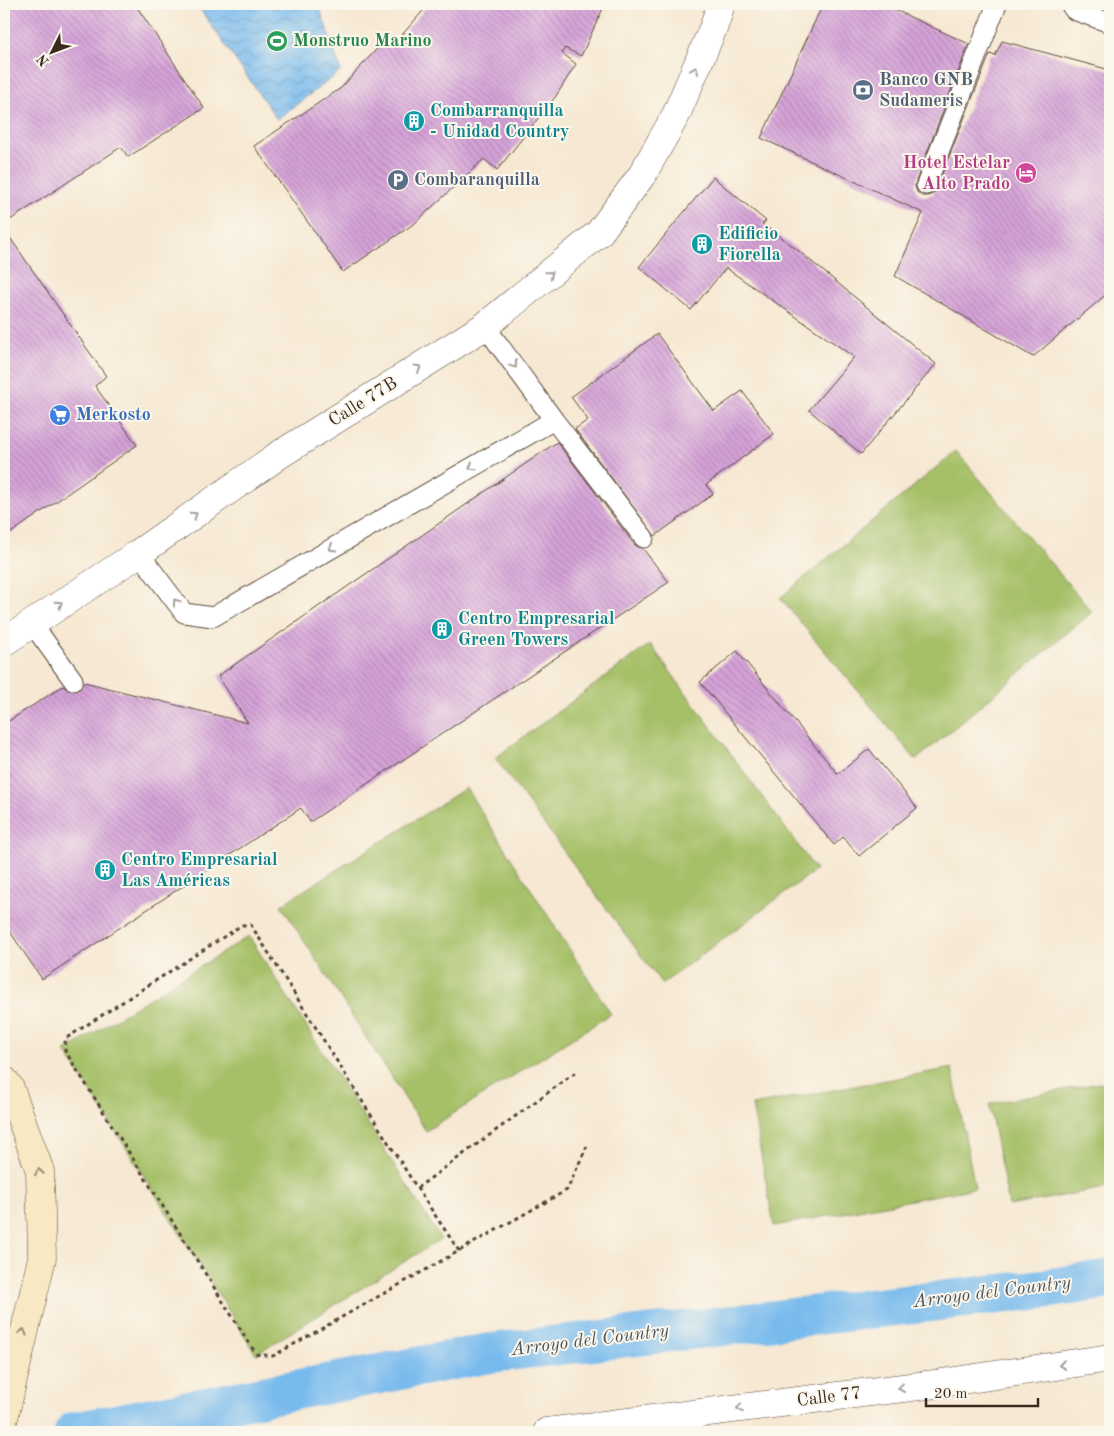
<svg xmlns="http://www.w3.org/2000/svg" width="1114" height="1436" viewBox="0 0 1114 1436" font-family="'Old Standard TT',serif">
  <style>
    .garden { fill: #a6c067; stroke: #707542 }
    .water { fill: url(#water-waves); stroke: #597286 }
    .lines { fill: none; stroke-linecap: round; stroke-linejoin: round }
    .canal { stroke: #77baed; stroke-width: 40 }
    .building { fill: url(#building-back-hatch) }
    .lane-casing { stroke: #574639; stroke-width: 21 }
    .street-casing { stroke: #574639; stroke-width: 29 }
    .secondary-casing { stroke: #574639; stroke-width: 29 }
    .path { stroke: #574639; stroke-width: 3; stroke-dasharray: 4 4; stroke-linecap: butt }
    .lane { stroke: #fff; stroke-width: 19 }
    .street { stroke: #fff; stroke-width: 28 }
    .secondary { stroke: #f8e8c3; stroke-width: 28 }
    .oneway { stroke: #a79f9a }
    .oneway2 { stroke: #9a8970 }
    .labels { text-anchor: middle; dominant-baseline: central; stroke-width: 4; stroke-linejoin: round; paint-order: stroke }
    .leisure-label { font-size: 18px; font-weight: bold; fill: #27864d; stroke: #fbf7ec; text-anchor: start }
    .service-label { font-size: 18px; font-weight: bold; fill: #4e5e75; stroke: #fbf7ec; text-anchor: start }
    .culture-label { font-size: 18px; font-weight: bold; fill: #0d838f; stroke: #fbf7ec; text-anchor: start }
    .hotel-label { font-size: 18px; font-weight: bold; fill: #b23c85; stroke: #fbf7ec; text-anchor: end }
    .street-label { font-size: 18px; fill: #3b2a1e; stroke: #fbf7ec }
    .shop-label { font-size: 18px; font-weight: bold; fill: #366cbe; stroke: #fbf7ec; text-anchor: start }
    .water-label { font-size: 19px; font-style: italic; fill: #4d555c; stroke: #fbf7ec }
  </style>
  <defs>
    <pattern id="water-waves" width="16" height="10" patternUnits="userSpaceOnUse" patternTransform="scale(1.25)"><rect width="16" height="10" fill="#77baed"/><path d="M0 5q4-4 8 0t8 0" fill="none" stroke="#6397bf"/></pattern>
    <pattern id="building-back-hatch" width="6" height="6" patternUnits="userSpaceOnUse" patternTransform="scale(1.25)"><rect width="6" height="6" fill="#d6a3d9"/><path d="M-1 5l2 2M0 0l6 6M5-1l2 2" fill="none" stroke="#af85af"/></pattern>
  </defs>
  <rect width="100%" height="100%" fill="#fbf7ec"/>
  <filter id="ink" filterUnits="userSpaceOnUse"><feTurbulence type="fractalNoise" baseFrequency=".02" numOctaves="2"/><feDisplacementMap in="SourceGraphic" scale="10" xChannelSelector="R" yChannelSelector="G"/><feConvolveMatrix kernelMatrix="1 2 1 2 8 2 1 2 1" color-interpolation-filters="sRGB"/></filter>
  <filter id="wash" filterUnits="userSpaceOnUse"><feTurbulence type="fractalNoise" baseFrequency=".0096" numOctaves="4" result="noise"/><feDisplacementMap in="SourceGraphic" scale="20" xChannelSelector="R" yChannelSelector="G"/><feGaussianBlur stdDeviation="1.12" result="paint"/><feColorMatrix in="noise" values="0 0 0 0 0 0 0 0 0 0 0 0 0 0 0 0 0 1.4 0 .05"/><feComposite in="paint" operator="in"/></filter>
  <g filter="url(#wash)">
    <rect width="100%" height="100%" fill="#f6e8d2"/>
    <!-- garden -->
    <path class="garden" d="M956,451L1092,612L916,760L780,598Z
      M650,644L816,870L662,984L495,758Z
      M466,788L611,1014L426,1131L281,905Z
      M249,936L441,1239L256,1354L65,1051Z
      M952,1068L975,1188L774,1226L752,1105Z
      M1110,1081V1187L1009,1206L989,1104Z"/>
    <!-- water -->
    <path class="water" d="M200,4H312L321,12L341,71L277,119L197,5Z"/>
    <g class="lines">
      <!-- canal -->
      <path class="canal" d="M74,1432L490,1353L1051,1288L1110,1279"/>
    </g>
    <g id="blocks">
      <!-- building -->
      <path class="building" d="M4,4H135L204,108L128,157L121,147L4,224Z
        M429,4H605L581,56L565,48L562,53L576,64L556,96L497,170L484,159L415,223L343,272L254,146L341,88L386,39L394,44Z
        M823,4H882L969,44L916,181L915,186L917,192L922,196H927L933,194L936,189L990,54L995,56L1002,41L1110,70V291L1033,357L895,276L923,213L761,138Z
        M713,177L766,221L762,224L789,243L936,364L861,454L809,410L854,357L726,268L691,310L639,267Z
        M4,229L106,376L95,386L137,445L4,538Z
        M657,334L714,411L742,391L774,434L706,485L713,494L655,536L575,429L588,420L571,397Z
        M557,442L635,545L643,549L669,582L310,822L301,808L42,979L4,923V724L63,686L68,690L75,691L80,689L84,682L248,723L218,676Z
        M737,651L838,774L869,749L917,808L859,856L843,837L834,845L700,682Z"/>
    </g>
  </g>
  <g filter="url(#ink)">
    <use href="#blocks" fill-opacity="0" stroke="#574639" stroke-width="1"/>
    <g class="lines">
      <!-- lane casing -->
      <g class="lane-casing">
        <path id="lane" d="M1070,4L1074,10L1110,23
          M926,185L997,4
          M554,420L644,538
          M139,553L184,613L213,617L554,420L485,326
          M31,622L73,680"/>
      </g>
      <!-- street casing -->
      <g class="street-casing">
        <path id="street" d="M4,642L139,553L279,455L485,326L599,233L642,175L676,115L714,26L721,4
          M547,1432L935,1384L1110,1358"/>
      </g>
      <!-- secondary casing -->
      <g class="secondary-casing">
        <path id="secondary" d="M4,1080L10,1088L40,1171L42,1258L4,1418"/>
      </g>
      <!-- path -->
      <path class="path" d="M417,1188L576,1072
        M459,1251L417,1188L251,925H242L65,1039V1051L256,1354L273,1356L567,1190L587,1146"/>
      <!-- lane -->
      <use href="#lane" class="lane"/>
      <!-- street -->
      <use href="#street" class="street"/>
      <!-- secondary -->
      <use href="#secondary" class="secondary"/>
    </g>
    <!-- one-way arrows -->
    <defs><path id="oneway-chevron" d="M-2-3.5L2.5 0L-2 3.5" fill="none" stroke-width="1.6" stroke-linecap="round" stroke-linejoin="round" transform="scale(1.25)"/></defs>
    <g class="oneway">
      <use href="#oneway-chevron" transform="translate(695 70) rotate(-67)"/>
      <use href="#oneway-chevron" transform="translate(550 274) rotate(-40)"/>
      <use href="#oneway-chevron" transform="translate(514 365) rotate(53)"/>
      <use href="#oneway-chevron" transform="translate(418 368) rotate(-32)"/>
      <use href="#oneway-chevron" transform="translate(472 467) rotate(150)"/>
      <use href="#oneway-chevron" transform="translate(194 515) rotate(-35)"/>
      <use href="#oneway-chevron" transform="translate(332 548) rotate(150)"/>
      <use href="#oneway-chevron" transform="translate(176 602) rotate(-127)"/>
      <use href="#oneway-chevron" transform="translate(59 604) rotate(-33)"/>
      <use href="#oneway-chevron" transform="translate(1062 1365) rotate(172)"/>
      <use href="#oneway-chevron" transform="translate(901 1388) rotate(173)"/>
      <use href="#oneway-chevron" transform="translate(740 1408) rotate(173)"/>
    </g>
    <g class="oneway2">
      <use href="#oneway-chevron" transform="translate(39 1172) rotate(-99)"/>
      <use href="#oneway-chevron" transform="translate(23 1332) rotate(-76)"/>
    </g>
  </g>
  <!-- icons -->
  <defs>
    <g id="stadium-disc" transform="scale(1.125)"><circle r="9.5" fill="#2e9e5b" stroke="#fbf7ec"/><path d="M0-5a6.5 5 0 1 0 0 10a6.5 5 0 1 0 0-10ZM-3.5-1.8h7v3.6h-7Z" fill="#fff"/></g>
    <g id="bank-disc" transform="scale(1.125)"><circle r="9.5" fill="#5c6f8a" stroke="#fbf7ec"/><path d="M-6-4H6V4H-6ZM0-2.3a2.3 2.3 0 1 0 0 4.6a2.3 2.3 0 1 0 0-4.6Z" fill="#fff"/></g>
    <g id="building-disc" transform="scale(1.125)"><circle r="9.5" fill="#0f9aa8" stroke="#fbf7ec"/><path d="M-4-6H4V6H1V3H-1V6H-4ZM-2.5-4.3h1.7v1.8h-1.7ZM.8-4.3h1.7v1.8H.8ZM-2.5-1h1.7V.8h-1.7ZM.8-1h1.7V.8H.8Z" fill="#fff"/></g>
    <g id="hotel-disc" transform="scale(1.125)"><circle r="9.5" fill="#d1479c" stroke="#fbf7ec"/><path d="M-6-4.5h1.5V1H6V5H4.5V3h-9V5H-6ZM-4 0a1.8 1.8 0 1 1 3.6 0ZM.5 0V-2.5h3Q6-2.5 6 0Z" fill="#fff"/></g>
    <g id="parking-disc" transform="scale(1.125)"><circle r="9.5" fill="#5c6f8a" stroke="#fbf7ec"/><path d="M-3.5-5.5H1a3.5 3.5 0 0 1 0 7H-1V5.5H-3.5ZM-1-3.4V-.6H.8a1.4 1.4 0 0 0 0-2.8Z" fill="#fff"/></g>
    <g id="supermarket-disc" transform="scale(1.125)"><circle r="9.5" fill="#3f7fe0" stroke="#fbf7ec"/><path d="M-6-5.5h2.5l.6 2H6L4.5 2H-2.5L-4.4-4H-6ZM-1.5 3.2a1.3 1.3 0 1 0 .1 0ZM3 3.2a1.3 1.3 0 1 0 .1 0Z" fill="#fff"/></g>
  </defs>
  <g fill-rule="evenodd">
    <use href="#stadium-disc" x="277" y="41"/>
    <use href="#bank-disc" x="863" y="90"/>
    <use href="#building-disc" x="414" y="121"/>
    <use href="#hotel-disc" x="1026" y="173"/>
    <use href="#parking-disc" x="398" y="180"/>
    <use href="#building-disc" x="702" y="244"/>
    <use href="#supermarket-disc" x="60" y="415"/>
    <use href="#building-disc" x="442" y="629"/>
    <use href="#building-disc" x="105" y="870"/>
  </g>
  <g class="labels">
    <!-- leisure labels -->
    <g class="leisure-label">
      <text x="293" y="41">Monstruo Marino</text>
    </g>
    <!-- service labels -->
    <g class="service-label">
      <text x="879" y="80">Banco GNB<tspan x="879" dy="21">Sudameris</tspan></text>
      <text x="414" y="180">Combaranquilla</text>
    </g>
    <!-- culture labels -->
    <g class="culture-label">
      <text x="430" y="111">Combarranquilla<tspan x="430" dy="21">- Unidad Country</tspan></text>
      <text x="718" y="234">Edificio<tspan x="718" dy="21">Fiorella</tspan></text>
      <text x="458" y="619">Centro Empresarial<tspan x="458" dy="21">Green Towers</tspan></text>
      <text x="121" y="860">Centro Empresarial<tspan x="121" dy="21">Las Américas</tspan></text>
    </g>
    <!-- hotel labels -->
    <g class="hotel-label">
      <text x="1010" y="163">Hotel Estelar<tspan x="1010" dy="21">Alto Prado</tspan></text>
    </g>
    <!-- street labels -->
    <g class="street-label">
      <text transform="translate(363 402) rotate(-32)">Calle 77B</text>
      <text transform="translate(829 1397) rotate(-7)">Calle 77</text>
    </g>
    <!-- shop labels -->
    <g class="shop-label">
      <text x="76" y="415">Merkosto</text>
    </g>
    <!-- water labels -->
    <g class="water-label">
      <text transform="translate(992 1293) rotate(-7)">Arroyo del Country</text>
      <text transform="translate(590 1341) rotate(-7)">Arroyo del Country</text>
    </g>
  </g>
  <!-- margin -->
  <rect width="1114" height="1436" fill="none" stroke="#fbf7ec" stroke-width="20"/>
  <!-- north arrow -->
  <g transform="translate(52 52) rotate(228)" stroke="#fbf7ec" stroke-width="4" paint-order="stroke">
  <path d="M0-4L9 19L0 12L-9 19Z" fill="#3b2a1e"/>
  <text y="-8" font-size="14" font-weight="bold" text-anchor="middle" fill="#3b2a1e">N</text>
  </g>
  <!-- scale -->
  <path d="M926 1398v8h112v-8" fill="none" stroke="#3b2a1e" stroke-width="2.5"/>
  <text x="934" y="1398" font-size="15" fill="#3b2a1e" stroke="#fbf7ec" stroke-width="4" paint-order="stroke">20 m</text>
</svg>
